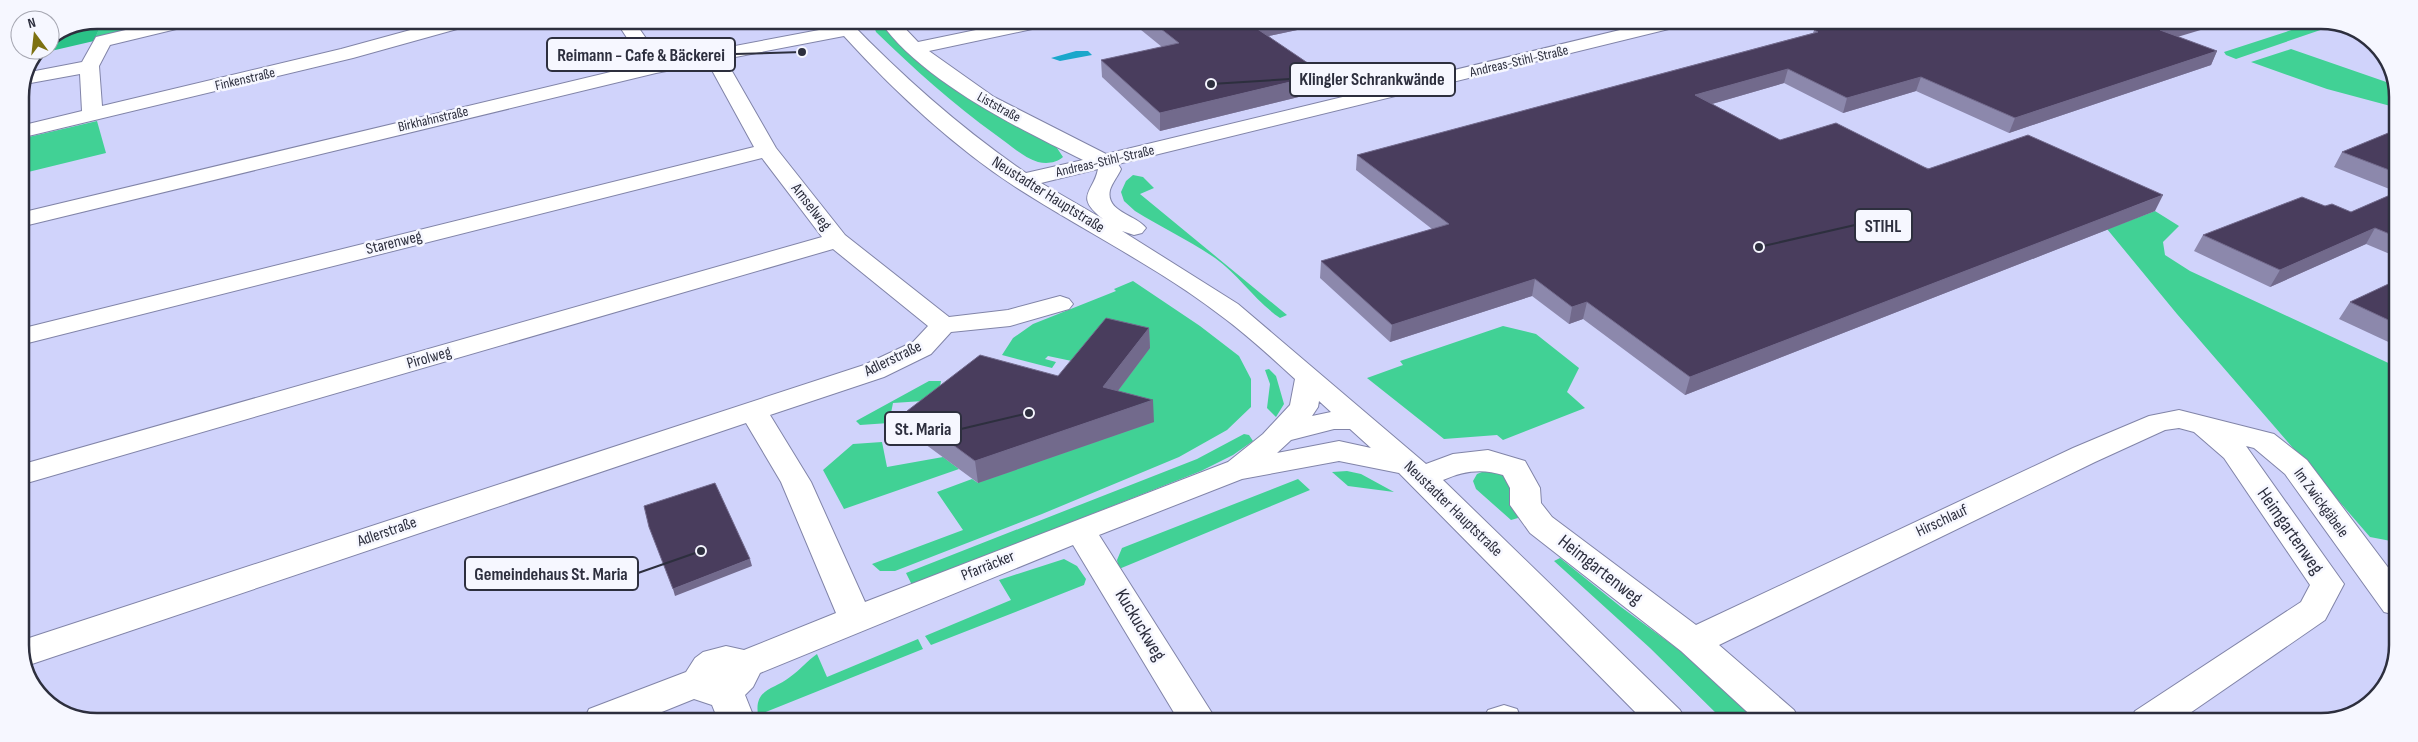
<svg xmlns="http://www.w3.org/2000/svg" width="2418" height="742" viewBox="0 0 2418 742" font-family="'Sofia Sans Condensed',sans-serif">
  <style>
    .green { fill: #41d195 }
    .forest { fill: #2bc287 }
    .water { fill: #1aa7cb }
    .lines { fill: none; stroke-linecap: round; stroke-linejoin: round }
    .minor-casing { stroke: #8184a8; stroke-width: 2 }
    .minor { fill: #fff; fill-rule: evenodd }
    .wall { fill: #8c88ac }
    .shaded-wall { fill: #726a8c }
    .building { fill: #493d5d; stroke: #726a8c }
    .labels { text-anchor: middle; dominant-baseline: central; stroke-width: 5; stroke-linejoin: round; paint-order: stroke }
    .far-street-label { font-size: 14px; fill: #2d2f3e; stroke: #f6f7ff }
    .street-label { font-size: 16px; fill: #2d2f3e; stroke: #f6f7ff }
    .near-street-label { font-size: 19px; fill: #2d2f3e; stroke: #f6f7ff }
    .rim { fill: none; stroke: #2d2f3e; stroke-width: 2.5 }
    .leader { fill: none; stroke: #2d2f3e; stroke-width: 2 }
    .callout-dot { fill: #2d2f3e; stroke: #f6f7ff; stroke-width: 2 }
    .callout { fill: #f6f7ff; stroke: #2d2f3e; stroke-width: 2 }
    .callout-label { font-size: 18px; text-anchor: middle; font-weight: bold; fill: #2d2f3e }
  </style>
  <rect width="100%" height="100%" fill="#d0d3fb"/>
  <!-- green -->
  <path class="green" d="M108,20H181L94,41L102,21Z
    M872,21H880L906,49L1055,145L1063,157C1056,163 1047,164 1038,162C1022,157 1009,144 996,135C953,104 914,69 876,32Z
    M2313,23H2341L2236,59L2226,55L2224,52Z
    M2291,49L2395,85L2398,92V108L2327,89L2251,62Z
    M97,121L106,153L20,174V139Z
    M1133,175L1143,177L1154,188L1140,194L1287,315L1280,318C1255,301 1239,275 1215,258C1190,241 1161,227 1135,211L1124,201L1121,192L1126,181Z
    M2155,211L2179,226L2163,242L2165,255L2190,271L2397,367L2396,542L2370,537L2177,314L2107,229Z
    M1133,281L1200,326L1239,356L1251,379V407L1227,430L1179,457L1042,514L895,571H880L872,564L963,530L937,492L972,479L978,483L1086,364L1048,356L1045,359L1056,362L1052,368L1002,355L1013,338L1033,324L1116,291L1114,289Z
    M1503,326L1536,334L1579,368L1567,392L1585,408L1503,440L1497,435L1444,439L1367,378L1403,365L1400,361Z
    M1269,369L1276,376L1284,404L1276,417L1267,408L1270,384L1265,370Z
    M929,381H941L938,400L893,403L889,423L860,425L856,421Z
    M1244,434L1249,435L1253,441L1233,455L1201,471L912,585L906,573L1197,459Z
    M882,442L887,467L943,457L959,469L844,509L823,470L853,444Z
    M1347,471L1361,474L1394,492L1348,486L1332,472Z
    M1482,472H1496L1508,478L1518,518L1511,520L1476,489L1473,481L1477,474Z
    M1298,479L1310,490L1119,569L1117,560L1122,548Z
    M1560,558L1621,607L1705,669L1758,721H1724L1650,648L1554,561Z
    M1064,559L1077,566L1086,579L1084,585L931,645L925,636L1011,600L999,580Z
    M918,639L923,649L758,715C754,688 774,690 790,677C800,670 807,661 817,654L827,677Z"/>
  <!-- forest -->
  <path class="forest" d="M97,20H108L102,22L94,41L38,54L40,50H50V39Z"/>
  <!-- water -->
  <path class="water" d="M1076,51H1088L1092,55L1060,61L1051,58Z"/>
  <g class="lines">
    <!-- minor casing -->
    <g class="minor-casing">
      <path id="minor" d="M168,20H200L197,24L110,45L99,66L102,106L341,49L447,20H478L475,24L353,58L20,138V126L82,111L80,74L25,84L30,72L82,62L96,37Z
        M616,21H634L661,60L835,27L830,21H849C902,76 962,129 1026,173L1083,160C1019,129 920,80 880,21H898L918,42L1019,21H1055L1052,25L1046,26L929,51L994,97L1106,154L1653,22H1684L1681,26L1118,164L1121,169C1118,176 1112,183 1110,190C1105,212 1137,215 1146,228L1142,233L1134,235L1122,231L1238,304L1426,464L1453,454L1488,450L1525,461L1540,488L1541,503L1552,517L1696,625L2073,448L2149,416L2179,410L2274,434L2307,460L2396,578V615L2384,612L2285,474L2254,448L2246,446L2344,584L2325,620L2177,722H2130L2135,711L2301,602L2310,585L2224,458L2194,432L2179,428L2165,430L2095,462L1719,645L1794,710L1800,721H1757L1681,651L1530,533L1510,505V488L1503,475C1482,468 1463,471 1443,480L1680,710L1686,721H1644L1399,473L1339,461L1242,479L1099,535L1217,721H1179L1073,545L760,673L753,687L745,695L755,720H718L712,705L694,699L642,720H584L589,709L686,672L695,658L703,652L726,646L744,650L836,613L781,482L746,423L26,666L20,650V641L864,365L913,342L928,326L833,249L20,485V465L822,237L762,158L20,345V329L754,147L708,63L656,73L20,227V213L644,64ZM844,36C894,91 952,145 1014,186C1082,230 1156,266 1220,315C1246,334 1271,357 1295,379L1290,405L1263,434L1228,462L865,602L811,482L770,415L884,377L931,354L951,332L1010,326L1069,309L1073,304L1069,299L1060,296L1008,310L949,317L845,235L776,148L725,59ZM1098,169C1094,192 1073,196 1103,219L1041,183ZM1319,401L1331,412L1312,416L1318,407ZM1334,429H1350L1371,448L1339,441L1277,453L1291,440Z
        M1504,705L1517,709L1522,721H1482L1488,710Z"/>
    </g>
    <!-- minor -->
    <use href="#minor" class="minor"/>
  </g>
  <!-- wall -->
  <path class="wall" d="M1130,21L1335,22L1269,36L1323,91L1160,131L1102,77L1101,60L1162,47Z
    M1814,30L2178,37L2217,51L2211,65L2009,133L1916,91L1843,113L1784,83L1712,104L1780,140L2155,211L1685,395L1583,319L1569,324L1532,296L1390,342L1320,278L1321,261L1432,229L1356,170L1357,155L1813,33Z
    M2398,129L2397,257L2366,244L2270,287L2194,251L2203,235L2325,206L2351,212L2397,192L2334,167L2342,152Z
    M2397,280V346L2339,319L2350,302Z
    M1149,328L1150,348L1118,391L1154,422L978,483L910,433L907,411L1058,376Z"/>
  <!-- shaded-wall -->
  <path class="shaded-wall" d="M1260,21L1335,22L1250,40V24Z
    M2186,23H2224L2154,44L2160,30Z
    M2217,51L2211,65L2009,133L2015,118Z
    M1788,69L1784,83L1691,110L1695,95Z
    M1324,74L1323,91L1160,131V113Z
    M1921,77L1916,91L1843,113L1847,98Z
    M2163,195L2155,211L1685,395L1690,377Z
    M2375,228L2366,244L2270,287L2280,270Z
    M1535,279L1532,296L1390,342L1392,325Z
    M1587,302L1583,319L1569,324L1572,307Z
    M1149,328L1150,348L1105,408L1103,387Z
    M1153,400L1154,422L978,483L975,461Z
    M750,559L752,566L675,596L673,589Z"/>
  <!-- building -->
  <path class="building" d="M1151,21H1260L1250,24L1324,74L1160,113L1101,60L1179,43Z
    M1844,22L2186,23L2160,30L2217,51L2015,118L1921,77L1847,98L1788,69L1695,95L1780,140L1836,123L1928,169L2028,135L2163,195L1690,377L1587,302L1572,307L1535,279L1392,325L1321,261L1449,224L1357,155L1818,32L1814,30Z
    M2398,129L2397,173L2342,152Z
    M2397,192V237L2375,228L2280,270L2203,235L2302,197L2325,206L2332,204L2351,212Z
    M2397,280V324L2350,302Z
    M1106,318L1149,328L1103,387L1153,400L975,461L907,411L980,355L1058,376Z
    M715,483L750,559L673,589L649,527L644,506Z"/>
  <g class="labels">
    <!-- far-street labels -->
    <g class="far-street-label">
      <text transform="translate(1519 61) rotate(-13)">Andreas-Stihl-Straße</text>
      <text transform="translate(245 79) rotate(-13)">Finkenstraße</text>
      <text transform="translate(999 107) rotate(29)">Liststraße</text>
      <text transform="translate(433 119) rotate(-13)">Birkhahnstraße</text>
      <text transform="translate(1105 161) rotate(-13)">Andreas-Stihl-Straße</text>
    </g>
    <!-- street labels -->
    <g class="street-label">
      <text transform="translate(1048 195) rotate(32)">Neustadter Hauptstraße</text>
      <text transform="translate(811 207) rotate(52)">Amselweg</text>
      <text transform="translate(394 243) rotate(-14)">Starenweg</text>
      <text transform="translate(429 358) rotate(-16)">Pirolweg</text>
      <text transform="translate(893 359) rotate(-26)">Adlerstraße</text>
      <text transform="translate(2321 503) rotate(54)">Im Zwickgäbele</text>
      <text transform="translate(1453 509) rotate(44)">Neustadter Hauptstraße</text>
      <text transform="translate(1942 521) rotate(-25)">Hirschlauf</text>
      <text transform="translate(387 532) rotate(-19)">Adlerstraße</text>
      <text transform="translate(988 566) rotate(-22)">Pfarräcker</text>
    </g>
    <!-- near-street labels -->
    <g class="near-street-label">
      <text transform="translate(2290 531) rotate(55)">Heimgartenweg</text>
      <text transform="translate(1600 570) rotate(38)">Heimgartenweg</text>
      <text transform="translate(1140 625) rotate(59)">Kuckuckweg</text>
    </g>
  </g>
  <!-- crop -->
  <path d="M0 0H2418V742H0ZM97 29H2321A68 68 0 0 1 2389 97V645A68 68 0 0 1 2321 713H97A68 68 0 0 1 29 645V97A68 68 0 0 1 97 29Z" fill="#f6f7ff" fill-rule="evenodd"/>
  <path class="rim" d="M97 29H2321A68 68 0 0 1 2389 97V645A68 68 0 0 1 2321 713H97A68 68 0 0 1 29 645V97A68 68 0 0 1 97 29Z"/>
  <!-- callouts -->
  <path class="leader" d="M802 52L735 54M1211 84L1290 79M1759 247L1855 225M1029 413L961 429M701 551L638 573"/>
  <g class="callout-dot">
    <circle cx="802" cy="52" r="5"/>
    <circle cx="1211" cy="84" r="5"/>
    <circle cx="1759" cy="247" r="5"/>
    <circle cx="1029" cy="413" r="5"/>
    <circle cx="701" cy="551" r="5"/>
  </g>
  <g class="callout">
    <rect x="547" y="38" width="188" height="33" rx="5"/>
    <rect x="1290" y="63" width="165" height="33" rx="5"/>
    <rect x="1855" y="209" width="57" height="33" rx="5"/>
    <rect x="885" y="412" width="76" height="33" rx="5"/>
    <rect x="465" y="557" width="173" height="33" rx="5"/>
  </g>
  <g class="callout-label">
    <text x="641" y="61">Reimann - Cafe &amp; Bäckerei</text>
    <text x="1372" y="85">Klingler Schrankwände</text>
    <text x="1883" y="232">STIHL</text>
    <text x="923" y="435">St. Maria</text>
    <text x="551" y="580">Gemeindehaus St. Maria</text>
  </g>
  <!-- north arrow -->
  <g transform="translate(35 35) rotate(345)"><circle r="24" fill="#f6f7ff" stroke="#a6a7b2"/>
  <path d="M0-4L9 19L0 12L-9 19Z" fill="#7d7111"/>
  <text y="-8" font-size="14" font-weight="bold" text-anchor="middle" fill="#2d2f3e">N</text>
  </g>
</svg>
